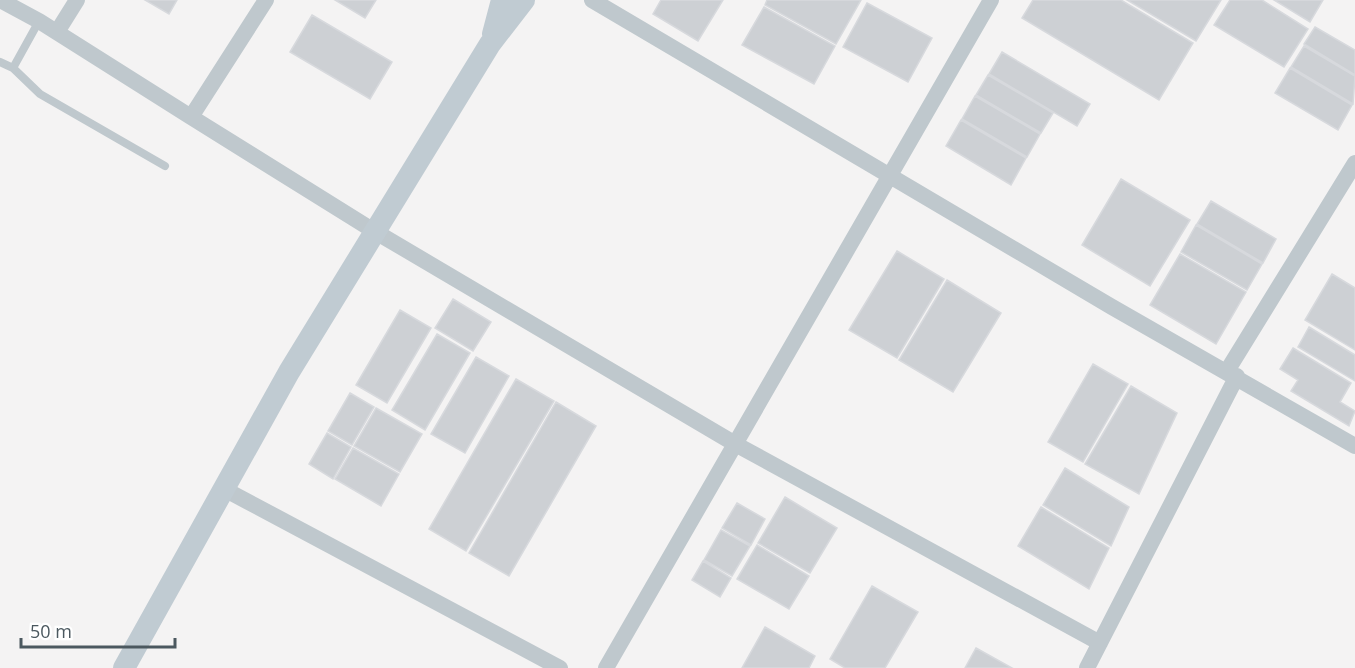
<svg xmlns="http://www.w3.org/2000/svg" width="1355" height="668" viewBox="0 0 1355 668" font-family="'Open Sans',sans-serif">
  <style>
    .building { fill: #cdd0d4; stroke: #d7d9dd; stroke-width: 1.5 }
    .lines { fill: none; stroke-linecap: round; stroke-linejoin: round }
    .lane { stroke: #bfc8cd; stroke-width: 8 }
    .street { stroke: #bfc8cd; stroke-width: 16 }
    .secondary { stroke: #c0cbd2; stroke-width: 22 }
  </style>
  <rect width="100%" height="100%" fill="#f4f3f3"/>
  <!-- building -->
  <path class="building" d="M145,0H177L169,14Z
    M335,0H376L365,18Z
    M661,0H723L698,41L653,14Z
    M767,0H861L836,44L765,5Z
    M1033,0H1121L1193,43L1159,100L1022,18Z
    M1127,0H1221L1196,41Z
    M1230,0H1262L1308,29L1284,67L1214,25Z
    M1274,0H1323L1310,22Z
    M867,3L932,38L908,82L843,47Z
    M764,7L835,46L814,84L742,45Z
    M312,15L392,62L370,99L290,52Z
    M1315,27L1355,50V75L1304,44Z
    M1304,46L1355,76L1353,104L1291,67Z
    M1002,52L1090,104L1077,126L989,74Z
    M1290,68L1352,105L1338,130L1275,93Z
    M988,75L1053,113L1041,133L976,95Z
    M975,96L1040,134L1027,157L962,119Z
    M961,120L1026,158L1011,185L946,146Z
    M1121,179L1190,220L1150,286L1082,245Z
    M1211,201L1276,239L1263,263L1197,224Z
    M1196,225L1262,264L1247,290L1181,252Z
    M897,251L944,279L897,358L849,330Z
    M1180,254L1246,292L1216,344L1150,305Z
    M1332,274L1355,288V350L1305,320Z
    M947,280L1001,313L953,392L899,360Z
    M453,299L491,322L473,351L435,328Z
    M400,310L431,328L387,403L356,385Z
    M1309,327L1355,355V381L1298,347Z
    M437,334L470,353L425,430L392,410Z
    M1293,348L1351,383L1340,402L1355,411L1349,426L1291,391L1298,380L1280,369Z
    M476,357L509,376L465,453L431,434Z
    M1093,364L1128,384L1083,462L1048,442Z
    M516,379L554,401L466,551L429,529Z
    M1131,386L1177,413L1139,494L1085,464Z
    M350,393L374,407L352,445L328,431Z
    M556,402L596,426L509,576L469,553Z
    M376,408L422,434L400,472L354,446Z
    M327,433L351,447L333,479L309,464Z
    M353,448L399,474L381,506L335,479Z
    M1065,468L1129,507L1111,546L1043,505Z
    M785,497L837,528L810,573L758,543Z
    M737,503L765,519L751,545L722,528Z
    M1041,507L1109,548L1089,589L1018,546Z
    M721,530L750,546L732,576L704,560Z
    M757,545L809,576L789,609L737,579Z
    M703,561L731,578L720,597L692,580Z
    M872,586L918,612L885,668H845L830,659Z
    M765,627L815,656L809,668H742Z
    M976,648L1012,668H965Z"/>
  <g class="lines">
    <!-- lane -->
    <path class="lane" d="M0,62L13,68L40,94L165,166
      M13,68L39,21"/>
    <!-- street -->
    <path class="street" d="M0,0L39,21L191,117L266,0
      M592,0L1112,307L1355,446
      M57,32L77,0
      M191,117L374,231L737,445L1100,643
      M1227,371L1355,163
      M224,489L560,668
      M606,668L991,0
      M1087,668L1237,376"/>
    <!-- secondary -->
    <path class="secondary" d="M493,34L502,0
      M124,668L289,372L490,44L524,0"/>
  </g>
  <!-- scale -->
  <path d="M21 638v9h154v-9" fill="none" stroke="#4b585f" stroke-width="3"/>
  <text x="30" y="638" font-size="18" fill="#4b585f" stroke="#ffffff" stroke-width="4.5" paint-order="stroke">50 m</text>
</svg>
